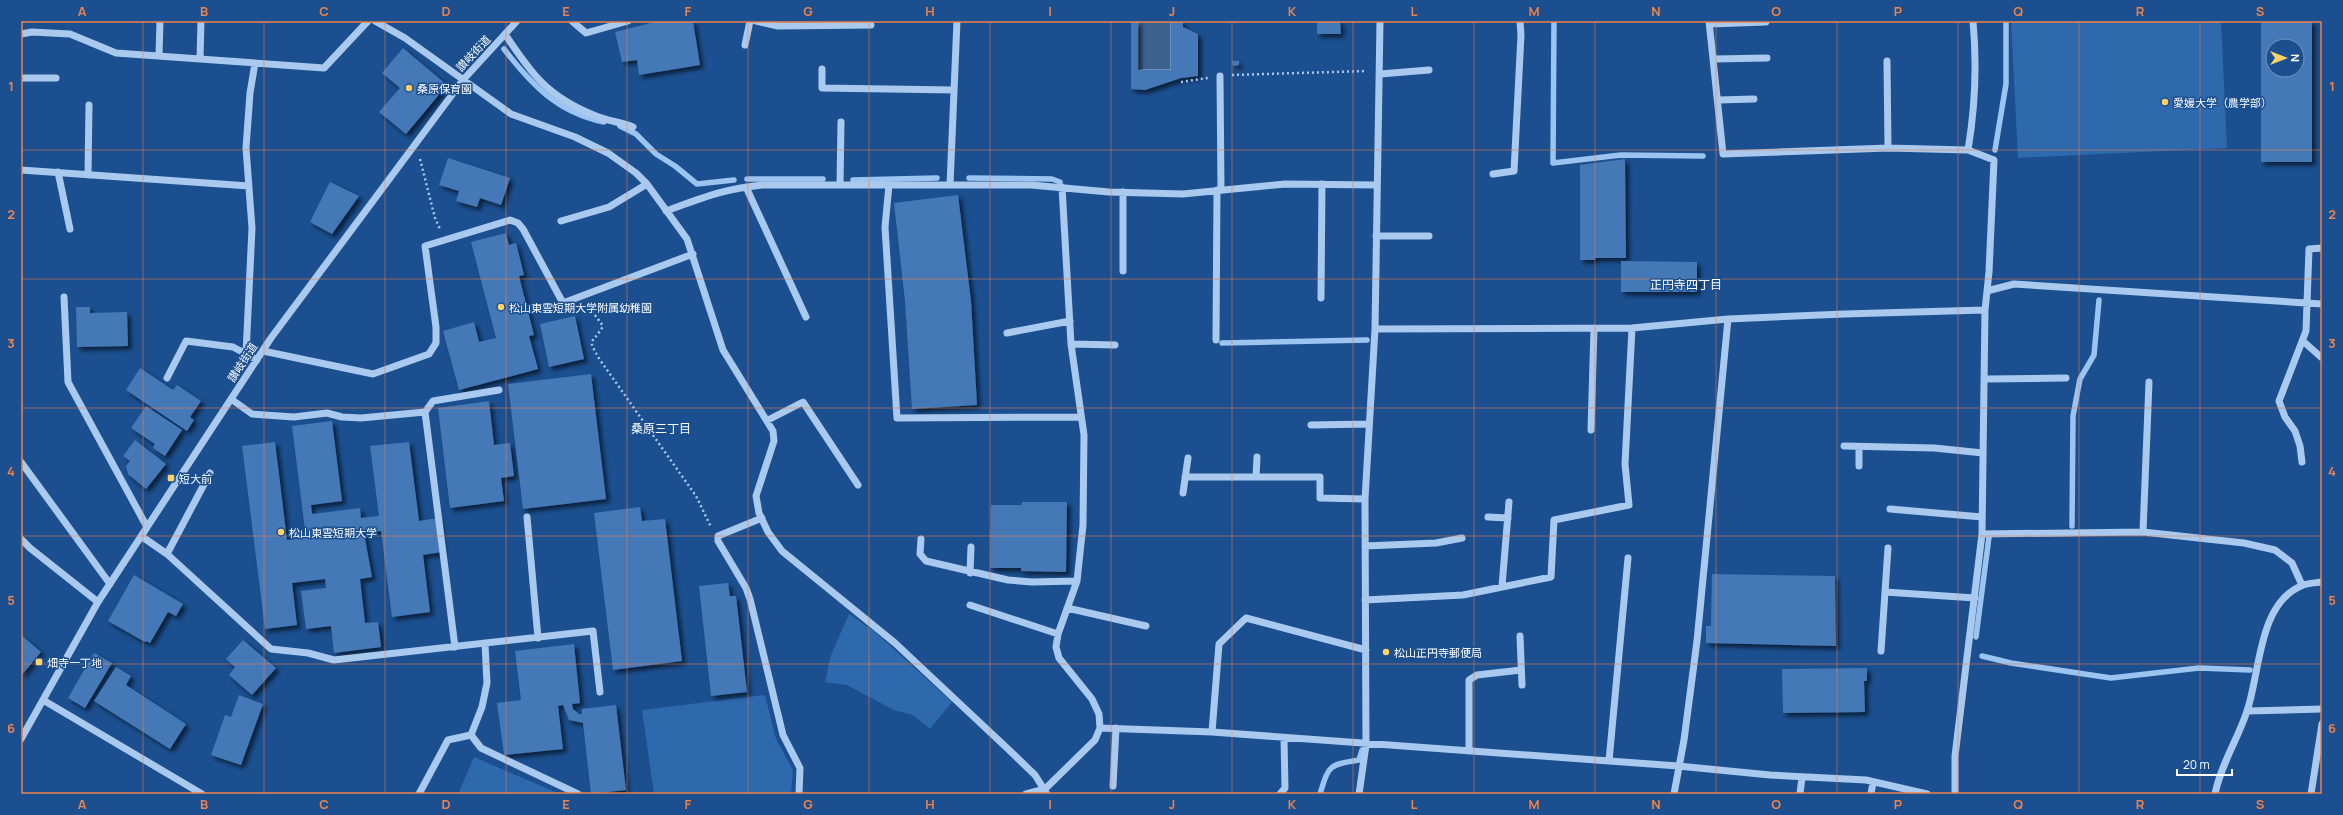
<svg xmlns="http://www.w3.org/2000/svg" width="2343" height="815" viewBox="0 0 2343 815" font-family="Manrope,'Noto Sans JP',sans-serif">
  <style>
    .green { fill: #2e69ad }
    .water { fill: #3c6290; stroke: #9cc4f0 }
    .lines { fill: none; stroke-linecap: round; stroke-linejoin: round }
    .stream { stroke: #9cc4f0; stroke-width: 5.5 }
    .building { fill: #4478b7; fill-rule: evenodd; filter: url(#shadow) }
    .path { stroke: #a9c9ee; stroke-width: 2.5; stroke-dasharray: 2 3; stroke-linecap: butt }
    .minor { stroke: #a9c9ee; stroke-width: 7 }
    .grid { fill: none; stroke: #ee8249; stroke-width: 1; stroke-opacity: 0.55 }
    .poi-dot { fill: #ffd166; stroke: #1b4f8f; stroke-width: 1.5 }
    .labels { text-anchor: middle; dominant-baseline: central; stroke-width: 3; stroke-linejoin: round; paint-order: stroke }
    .street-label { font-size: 11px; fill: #fff; stroke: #1b4f8f }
    .poi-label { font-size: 11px; fill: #fff; stroke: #1b4f8f; text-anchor: start }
    .neighbourhood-label { font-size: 12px; fill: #fff; stroke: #1b4f8f }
    .neatline { fill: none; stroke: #ee8249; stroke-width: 1.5 }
    .grid-label { font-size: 13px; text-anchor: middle; font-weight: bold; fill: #ee8249 }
  </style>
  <defs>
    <filter id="shadow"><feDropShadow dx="3.5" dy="3.5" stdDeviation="2" flood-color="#0009"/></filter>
  </defs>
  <rect width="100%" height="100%" fill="#1b4f8f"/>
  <!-- green -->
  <path class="green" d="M2011,21H2221L2227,148L2018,158Z
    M849,614L875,632L952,702L930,729L913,715L894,710L847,685L825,682L831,655Z
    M765,695L776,739L793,770L791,794H654L642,710Z
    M474,757L560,794H458Z"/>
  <!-- water -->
  <path class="water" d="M1138,21H1171V70H1138Z"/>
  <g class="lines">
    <!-- stream -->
    <path class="stream" d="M1554,21L1553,163L1621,155L1703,156
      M504,49C532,85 557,112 604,122
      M620,126L636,134L656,154L675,166L697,184L734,180
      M1995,150L2006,84V21
      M969,178L1052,179L1060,182
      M747,179H823
      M853,180L937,178
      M1222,343L1367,340
      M2072,526L2073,416L2080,379L2094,355L2099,300
      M1976,637L1989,537
      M1982,656L2011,663L2111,678L2199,668L2250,670
      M1320,794C1329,765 1328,765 1359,760L1362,750"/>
  </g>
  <!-- building -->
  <path class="building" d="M659,21H693L700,65L639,75L637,60L622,62L615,32Z
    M1131,21H1138V70H1171V21H1183V27L1198,34V76L1181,78L1145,90L1131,89Z
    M1317,21H1340L1341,34H1317Z
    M2261,21H2312V162H2261ZM2273,46H2297V70H2273Z
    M403,48L447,85L406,134L379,112L400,88L382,73Z
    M1232,61H1239V65L1233,66Z
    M448,158L510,178L501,205L480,198L477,207L456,201L459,191L439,185Z
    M1625,159L1626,258H1595V260H1580V165Z
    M330,182L359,196L332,234L310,222Z
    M958,195L971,301L977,405L912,409L905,301L894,203Z
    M506,233L509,245L516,243L524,275L519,276L534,335L529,336L538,369L459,390L443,331L474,322L479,342L496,338L471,242Z
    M1621,261L1697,262V292H1621Z
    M76,307H90V313L127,312L128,346L77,347Z
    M575,316L584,359L549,367L540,324Z
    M140,368L173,390L177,385L201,401L190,417L194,420L187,431L126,390Z
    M591,374L606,499L523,509L508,384Z
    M489,401L494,445L510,443L514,476L501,478L504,501L450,508L438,408Z
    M146,406L182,430L165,456L153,448L155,444L131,428Z
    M332,421L342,501L311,505L312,514L360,508L361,518L379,516L370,446L409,442L419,521L438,518L442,552L423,555L430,612L392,617L381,531L364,533L372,577L360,579L365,623L378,622L381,647L334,653L331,626L306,629L301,591L326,588L325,579L292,583L297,625L265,629L242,446L275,442L287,540L306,538L292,426Z
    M135,440L166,464L146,489L128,474L126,466L130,461L123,456Z
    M1022,502H1067L1066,572L1021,571V568H990L991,505H1022Z
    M640,507L642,521L665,519L682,661L613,670L594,513Z
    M1712,574L1835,576L1836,646L1706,643V626H1711Z
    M134,575L183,604L176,616L168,612L150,643L146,641L145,642L108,621Z
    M728,583L730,596H736L747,692L711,696L699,586Z
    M21,635L41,652L21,676Z
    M243,640L276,668L252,695L229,675L235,667L226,659Z
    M574,644L580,703L572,704L573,709L579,714H582V709L616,705L626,790L591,794L583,723L569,720L563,705L558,706L563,749L504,755L497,703L521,700L515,651Z
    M94,653L112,663L85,708L68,698Z
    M116,667L131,676L126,685L186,724L170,749L94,701Z
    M1867,668V681H1864L1865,712L1783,713L1782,669Z
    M239,695L263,704L241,765L211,755L225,715L231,717Z"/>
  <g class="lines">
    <!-- path -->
    <path class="path" d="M1232,75L1367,71
      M1181,82L1208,78
      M420,159L435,218L440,229
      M589,307L603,326C592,346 586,336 600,360L696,496L711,527"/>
    <!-- minor -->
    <path class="minor" d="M375,21L405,38L511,114L575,137L608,153L636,173L647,184L687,239L723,350L773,431L774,441L756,496L759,513L768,532L782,551L895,643L1008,749L1035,775L1047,794
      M572,21L586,33L628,21
      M756,21L778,26L871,25
      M1709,21L1723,154L1888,148L1968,150L1994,160L1989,272L1985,310L1982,534L1955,756V794
      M1710,24L1766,22
      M21,34L32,32L70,34L116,53L324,68L368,21
      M505,34C532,75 548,97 596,116C608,121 621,122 633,127
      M745,45L750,21
      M159,56L160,21
      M200,59L201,21
      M1714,59L1767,58
      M1887,61L1888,148
      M255,63L250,93L246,148L252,228L246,354L257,360
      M822,69V88L954,90
      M1380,74L1429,70
      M1220,76L1221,190
      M21,78H56
      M1718,100L1754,99
      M1968,150C1975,108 1977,64 1973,21
      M21,170L249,186
      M58,172L70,229
      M1493,174L1514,171L1521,35L1520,21
      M88,175L89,105
      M840,185L841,122
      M889,185L885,227L897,418L1081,417
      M950,185L957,21
      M746,187L806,317
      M666,211C702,198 723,189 762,185H1031L1109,192L1183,194L1285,184L1377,185
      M561,221L609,207L647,184
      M1376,236H1429
      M1123,271V192
      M1987,291L2014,284L2322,304
      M64,297L68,382L147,527
      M1321,298L1322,184
      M1375,329L1632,328L1728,319L1844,314L1985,310
      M1007,333L1070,321
      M1216,340L1217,190
      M2304,342L2322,358
      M1071,344L1115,345
      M263,351L373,374L429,354L436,343V327L425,246L510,220L518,223L523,229L563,303L693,254
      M167,378L186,341L233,347L246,354
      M1985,379L2066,378
      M231,399L252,414L294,417L327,413L342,417L361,418L425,412L455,647
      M425,412L433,401L499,390
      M768,420L803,402L858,485
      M1311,425L1369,424
      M1591,430L1594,328
      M1844,446L1934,448L1983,453
      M21,462L110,584
      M2302,462L2300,446L2295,431L2285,417L2279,401L2306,331L2309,249L2322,248
      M1859,466V447
      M1185,477H1320V498L1365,499
      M1256,477L1257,457
      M1183,493L1188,458
      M1890,509L1982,517
      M527,517L538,638
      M1488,517L1508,518
      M762,518L718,536V541L746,588L750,599L783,735L800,768L799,794
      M2143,532L2149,382
      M1982,534L2143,532L2244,543L2275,550L2292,563L2302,585
      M141,536L167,554L271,649L308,653L334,660L593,631L600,692
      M21,539L30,548L98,602
      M921,539L920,554L926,561L1008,580L1032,582L1077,581
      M1365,546L1436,543L1462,538
      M167,554L210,473
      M970,573L971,547
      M1502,586L1509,502
      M1885,592L1975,598
      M1365,600L1463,595L1551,577L1554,520L1629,505L1625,464L1632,328
      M970,605L1058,634
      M1067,608L1146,626
      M1520,636L1522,685
      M1881,651L1888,548
      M43,700L202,794
      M2247,711L2322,709
      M1100,728L1212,732L1678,766L1770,775L1866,780L1927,794
      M1212,732L1219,644L1246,618L1366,650
      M471,735L481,748L578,794
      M21,739L98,602L271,338L463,80L517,21
      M1469,751V680L1477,675L1521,670
      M1609,761L1628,558
      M1113,786L1116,728
      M419,794L448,740L471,735L482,707L487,683L485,644
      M1026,794L1045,789L1095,740L1100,728L1099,714L1092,699L1059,658L1056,647L1058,634L1077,581L1083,525L1084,435L1071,344L1062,187
      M1280,794L1285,788L1284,738
      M1359,794L1366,745L1365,499L1375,329L1380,21
      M1674,794L1684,740L1697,641L1728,319
      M1800,794L1802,777
      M1871,794L1873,782
      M2215,794C2221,764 2238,739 2247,711C2260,674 2258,604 2301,586C2307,583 2315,583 2322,582
      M2311,794L2322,724"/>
  </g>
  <!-- grid -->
  <path class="grid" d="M143,21V794M264,21V794M385,21V794M506,21V794M627,21V794M748,21V794M869,21V794M990,21V794M1111,21V794M1232,21V794M1353,21V794M1474,21V794M1595,21V794M1716,21V794M1837,21V794M1958,21V794M2079,21V794M2200,21V794M21,150H2322M21,279H2322M21,408H2322M21,536H2322M21,664H2322"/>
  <!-- markers -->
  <g class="poi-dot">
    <circle cx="409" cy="88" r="4"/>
    <circle cx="2165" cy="102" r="4"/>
    <circle cx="501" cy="307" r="4"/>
    <rect x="167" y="474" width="8" height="8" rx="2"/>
    <circle cx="281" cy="532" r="4"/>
    <circle cx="1386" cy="652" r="4"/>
    <rect x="35" y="658" width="8" height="8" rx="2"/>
  </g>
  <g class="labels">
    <!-- street labels -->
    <g class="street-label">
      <text transform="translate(473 53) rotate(-47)">讃岐街道</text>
      <text transform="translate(242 362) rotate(-57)">讃岐街道</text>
    </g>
    <!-- poi labels -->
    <g class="poi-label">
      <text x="417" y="88">桑原保育園</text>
      <text x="2173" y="102">愛媛大学（農学部）</text>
      <text x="509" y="307">松山東雲短期大学附属幼稚園</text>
      <text x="179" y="478">短大前</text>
      <text x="289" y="532">松山東雲短期大学</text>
      <text x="1394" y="652">松山正円寺郵便局</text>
      <text x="47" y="662">畑寺一丁地</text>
    </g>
    <!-- neighbourhood labels -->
    <g class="neighbourhood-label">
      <text x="1686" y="284">正円寺四丁目</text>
      <text x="661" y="428">桑原三丁目</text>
    </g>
  </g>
  <!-- border -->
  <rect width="2343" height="815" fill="none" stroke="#1b4f8f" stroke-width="44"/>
  <!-- north arrow -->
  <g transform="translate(2285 58) rotate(90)"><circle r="19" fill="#1b4f8f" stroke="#7695bc"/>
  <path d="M0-3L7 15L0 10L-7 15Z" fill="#ffd166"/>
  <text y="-6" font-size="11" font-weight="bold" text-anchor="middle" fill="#ffffff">N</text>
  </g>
  <!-- scale -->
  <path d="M2177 769v6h55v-6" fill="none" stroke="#ffffff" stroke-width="2"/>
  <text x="2183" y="769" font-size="12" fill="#ffffff" stroke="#1b4f8f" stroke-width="3" paint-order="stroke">20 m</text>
  <rect x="22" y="22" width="2299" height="771" class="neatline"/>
  <g class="grid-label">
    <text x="82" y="16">A</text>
    <text x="204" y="16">B</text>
    <text x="324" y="16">C</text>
    <text x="446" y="16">D</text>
    <text x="566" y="16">E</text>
    <text x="688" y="16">F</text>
    <text x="808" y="16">G</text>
    <text x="930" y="16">H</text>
    <text x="1050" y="16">I</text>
    <text x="1172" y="16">J</text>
    <text x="1292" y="16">K</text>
    <text x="1414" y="16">L</text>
    <text x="1534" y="16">M</text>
    <text x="1656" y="16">N</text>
    <text x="1776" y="16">O</text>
    <text x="1898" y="16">P</text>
    <text x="2018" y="16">Q</text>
    <text x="2140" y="16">R</text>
    <text x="2260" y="16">S</text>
    <text x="11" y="91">1</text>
    <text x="2332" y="91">1</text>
    <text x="11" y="219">2</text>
    <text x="2332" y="219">2</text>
    <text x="11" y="348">3</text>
    <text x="2332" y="348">3</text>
    <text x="11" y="476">4</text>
    <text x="2332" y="476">4</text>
    <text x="11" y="605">5</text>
    <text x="2332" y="605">5</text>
    <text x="11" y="733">6</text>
    <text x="2332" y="733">6</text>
    <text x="82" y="809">A</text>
    <text x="204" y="809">B</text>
    <text x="324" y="809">C</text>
    <text x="446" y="809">D</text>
    <text x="566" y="809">E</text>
    <text x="688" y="809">F</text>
    <text x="808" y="809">G</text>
    <text x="930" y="809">H</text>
    <text x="1050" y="809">I</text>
    <text x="1172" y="809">J</text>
    <text x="1292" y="809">K</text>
    <text x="1414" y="809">L</text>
    <text x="1534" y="809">M</text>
    <text x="1656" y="809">N</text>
    <text x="1776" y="809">O</text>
    <text x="1898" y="809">P</text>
    <text x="2018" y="809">Q</text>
    <text x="2140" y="809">R</text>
    <text x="2260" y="809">S</text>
  </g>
</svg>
